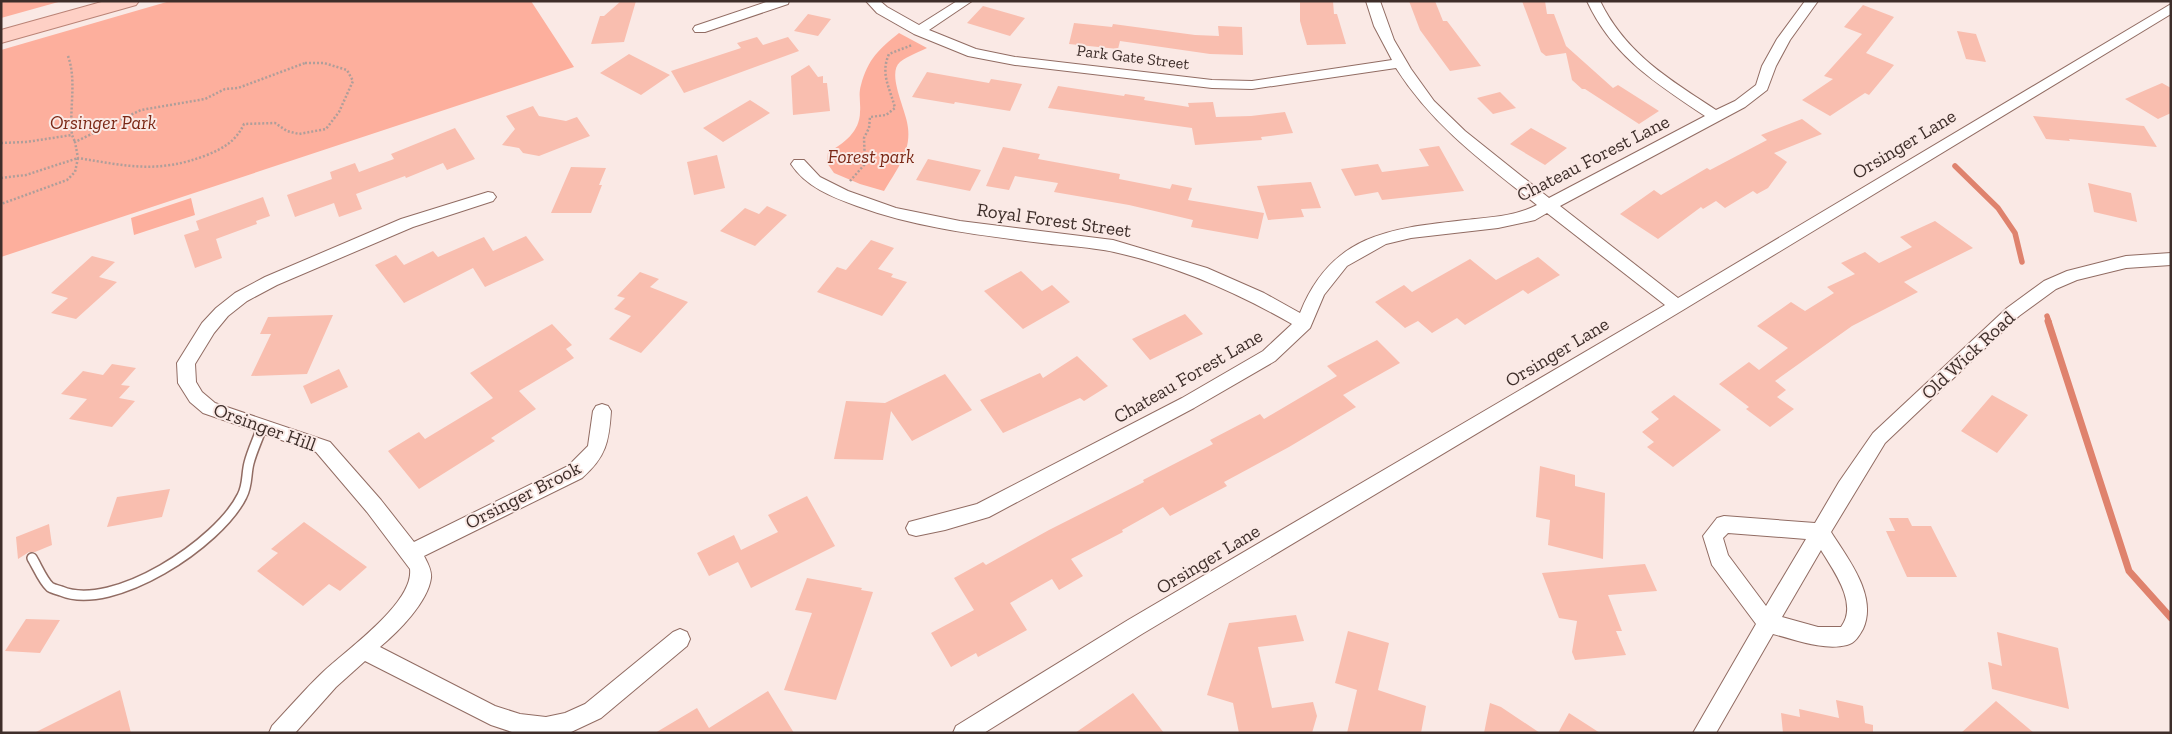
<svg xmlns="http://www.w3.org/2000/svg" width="2172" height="734" viewBox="0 0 2172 734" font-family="'Zilla Slab',serif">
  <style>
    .green { fill: #fdaf9d }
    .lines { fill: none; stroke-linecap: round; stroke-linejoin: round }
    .stream-far1 { stroke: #df826d; stroke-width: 5.5 }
    .stream { stroke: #df826d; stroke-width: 7 }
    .building { fill: #f9beaf }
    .lane-casing { stroke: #916c63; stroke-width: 12 }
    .street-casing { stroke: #916c63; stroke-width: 2 }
    .primary-casing { stroke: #ba8376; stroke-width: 2 }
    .path { stroke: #af9e9a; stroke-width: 2.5; stroke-dasharray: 2 2; stroke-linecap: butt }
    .lane { stroke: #fff; stroke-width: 9 }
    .street { fill: #fff; fill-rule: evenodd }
    .primary { fill: #fed0c5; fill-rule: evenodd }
    .labels { text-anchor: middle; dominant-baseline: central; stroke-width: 4; stroke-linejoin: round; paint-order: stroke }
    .far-street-label { font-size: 16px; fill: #3e2e2a; stroke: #fae9e5 }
    .park-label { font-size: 19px; font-style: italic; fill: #7a2715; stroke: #fae9e5 }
    .street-label { font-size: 19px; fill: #3e2e2a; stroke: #fae9e5 }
  </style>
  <rect width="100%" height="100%" fill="#fae9e5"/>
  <!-- green -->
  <path class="green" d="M1,1H62L1,18Z
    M170,1H531L574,67L1,257V50Z
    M899,33L927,48C919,52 908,56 900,62C886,74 907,111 908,128C911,152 896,171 884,191L860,184L834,173L827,163L828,152C844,144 860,131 860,112C861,103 858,95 861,85C868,59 879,49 899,33Z
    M191,198L195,215L134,235L131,218Z"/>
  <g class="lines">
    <!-- stream-far1 -->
    <path class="stream-far1" d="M1955,166L1998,208L2015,233L2022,262
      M2047,316L2049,322"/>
    <!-- stream -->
    <path class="stream" d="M2048,321L2129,571L2171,618"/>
  </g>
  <!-- building -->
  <path class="building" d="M621,1H636L624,42L591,44L600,16H604Z
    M1300,1H1333L1334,14H1337L1346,44L1307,45L1300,21Z
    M1409,1H1435L1443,21H1447L1481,66L1450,71L1420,30Z
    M1522,1H1545L1547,14H1554L1566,46L1613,88L1618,85L1659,111L1639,124L1585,89H1582L1572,80L1566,53L1546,56L1541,52Z
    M1863,5L1894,17L1866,53L1894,65L1869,95L1865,93L1830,116L1802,100L1833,79L1824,76L1862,34L1844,27Z
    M983,6L1025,18L1010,36L967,23Z
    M808,14L831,19L818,36L794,31Z
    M1074,23L1112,27L1113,24L1195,35L1219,36L1218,26L1242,27L1243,55L1210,54L1120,41L1118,49L1069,44Z
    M1957,31L1976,34L1986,62L1966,59Z
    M757,37L763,45L788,37L799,51L684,93L671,71L741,48L737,43Z
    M629,54L670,75L641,95L600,73Z
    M809,65L818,77L823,76V83H827L830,111L793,115L791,76Z
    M927,72L989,83L991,79L1022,84L1010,111L955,102L954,104L912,97Z
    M2162,83L2171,88V113L2158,119L2125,99Z
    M1058,86L1124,96L1125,94L1145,97L1144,100L1189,107L1188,103L1213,102L1216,117L1251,116L1285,112L1293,133L1261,137L1262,140L1195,145L1192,128L1048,108Z
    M1500,92L1516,108L1493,114L1477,98Z
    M750,100L770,113L723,142L703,128Z
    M533,106L539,116L566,121L577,117L590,136L539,156L523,153L519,148L502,145L515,129L506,116Z
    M2033,116L2144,126L2157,147L2069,139L2070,141L2046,139Z
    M1802,119L1822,134L1774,153L1787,162L1768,188L1757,194L1753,191L1725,208L1716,201L1703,209L1701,207L1658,239L1620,214L1654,190L1661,195L1707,168L1710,170L1767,140L1761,135Z
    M455,128L475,159L447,170L443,163L406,178L405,176L356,194L362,209L339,217L334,203L295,217L287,195L332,179L330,172L355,163L359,172L394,159L391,154Z
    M1531,128L1567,148L1545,165L1510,144Z
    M1439,146L1464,191L1382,200L1378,192L1355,196L1341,169L1378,164L1382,172L1429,166L1419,149Z
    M1003,147L1040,154L1038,159L1120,174L1119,179L1170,189L1172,184L1192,188L1188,200L1264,213L1258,239L1191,227L1193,220L1129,205L1054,192L1058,183L1015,176L1009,190L986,186Z
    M717,155L725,188L694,195L687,162Z
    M928,159L981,170L970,191L916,180Z
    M571,167L606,168L599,185H602L591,213H551Z
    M1311,182L1321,208L1301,209L1304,217L1268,220L1257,186Z
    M2088,183L2131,193L2137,222L2094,212Z
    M263,197L270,216L256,221L257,224L216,239L222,258L195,268L184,235L199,230L196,221Z
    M767,206L787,215L755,246L720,231L745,208L759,214Z
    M1935,221L1973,248L1904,282L1918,292L1852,326L1775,381L1786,390L1777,397L1794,409L1770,427L1746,409L1749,407L1719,384L1749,362L1759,370L1788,348L1757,326L1791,302L1805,311L1834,293L1827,287L1855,274L1841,263L1865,252L1879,263L1912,247L1900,237Z
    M526,236L544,260L485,287L473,268L404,303L375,265L396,255L404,265L433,251L438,257L484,237L493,251Z
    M871,240L894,248L878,269L893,274L891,277L907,282L882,316L817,292L837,267L846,270Z
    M92,256L115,262L99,277L117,282L76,319L51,313L68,298L51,293Z
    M1538,257L1560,275L1528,294L1523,290L1465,325L1457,318L1432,333L1418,321L1405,328L1375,302L1404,285L1412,292L1470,259L1496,280Z
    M1021,271L1042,291L1052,285L1070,302L1023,329L984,291Z
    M640,272L659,279L650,287L688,302L641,353L609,339L631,316L614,309L625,298L617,296Z
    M1185,314L1203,334L1150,360L1132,339Z
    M333,315L307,374L251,376L271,334H260L268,317Z
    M552,324L572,345L566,349L574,358L519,391L536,409L491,438L495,441L419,489L388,451L419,432L425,439L493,398L470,373Z
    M1377,340L1400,363L1343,395L1356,407L1289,447L1224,482L1227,486L1170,516L1163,507L1122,530L1123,532L1071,559L1083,576L1059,590L1052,579L1010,603L1027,630L978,657L976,653L951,667L931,633L974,610L954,578L983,562L986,565L1049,530L1144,482L1143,480L1213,444L1210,440L1260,414L1264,419L1337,376L1327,366Z
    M1077,356L1108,386L1084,401L1080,398L1003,433L980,400L1040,373L1043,378Z
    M112,364L136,368L121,385L130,386L119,398L135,401L112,427L69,419L87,399L61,394L83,371L103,375Z
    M339,369L348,387L311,404L303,386Z
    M945,374L972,410L912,441L891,411L883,460L834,459L846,401L885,403Z
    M1674,395L1721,430L1673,467L1647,447L1654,442L1642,432L1659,419L1651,412Z
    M1992,395L2028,415L1997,453L1961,431Z
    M1540,466L1575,475V486L1605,493L1603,559L1548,545L1550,520L1536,517Z
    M170,489L162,517L107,527L117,497Z
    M807,496L835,546L751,588L738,562L709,576L697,553L734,535L741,550L778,532L768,515Z
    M1889,518H1908L1912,526H1931L1957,577H1907L1886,531H1895Z
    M304,522L367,567L340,591L329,584L303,606L257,571L278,553L271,549Z
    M49,524L52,545L35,552H29L18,559L16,537Z
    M1645,564L1657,591L1608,595L1622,631H1616L1626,655L1575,660L1572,652L1577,621L1559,618L1542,573Z
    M807,578L862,588L861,590L873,592L836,700L784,690L812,613L795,610Z
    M1296,615L1304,641L1258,647L1272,708L1313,702L1317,716L1312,733H1239L1233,703L1207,695L1229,623Z
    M26,619L60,620L40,653L5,651Z
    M1348,631L1389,643L1378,690L1426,706L1421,733H1347L1357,690L1335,683Z
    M1997,632L2058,648L2069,709L1992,689L1988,662L2002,666Z
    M120,690L131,733H34Z
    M768,691L794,733H655L697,708L709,728Z
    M1133,693L1164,733H1075Z
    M1836,700L1863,706L1865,723L1873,725V733H1783L1781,713L1800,717L1799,709L1839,718Z
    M1996,701L2034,733H1961Z
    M1490,703L1501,707L1540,733H1484Z
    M1569,713L1600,733H1558Z"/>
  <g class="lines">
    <!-- lane casing -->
    <g class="lane-casing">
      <path id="lane" d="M32,558C37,566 43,581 50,587C53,589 58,590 61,591C113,613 219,543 242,496C248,485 246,474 249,463C252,451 258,439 262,427"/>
    </g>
    <!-- street casing -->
    <g class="street-casing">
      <path id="street" d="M769,1H789L788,4L705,32H695L693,29L695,26Z
        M866,1H880L887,7L919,25L957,1H972L929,30L976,49L1015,57L1212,80L1252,81L1392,60L1374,26L1366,1H1380L1394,40L1411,69L1434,101L1465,131L1549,198L1705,116C1656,83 1613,57 1587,1H1600C1626,54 1669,79 1716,110L1735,101L1756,85L1762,66L1777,39L1805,1H1818L1790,40L1776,66L1767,90L1745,107L1560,206L1678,298L2171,4V14L1683,310L1142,634L984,733H953L956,726L1128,620L1665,305L1547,213L1535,220L1498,228L1411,238L1386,244L1347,266L1324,295L1310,328L1275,361L1194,408L989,517L945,530L916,536L909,534L906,528L909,522L977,504L1182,398L1263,351L1292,324C1236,292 1177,266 1114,252C1091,247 1066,246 1042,243C979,235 917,228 857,206C832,197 806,187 791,164L794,160H804L820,177L848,191L896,208L960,221L1113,240L1207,268L1264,293L1300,313C1333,230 1397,228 1475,219C1496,217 1518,215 1537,205C1484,163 1433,126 1396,68L1252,89L1212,88L1015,65L968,56L914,34L877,13Z
        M488,192L493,193L496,197L493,201L413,227L277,285L247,301L228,316L214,333L195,364L196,382L202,392L215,403L330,442L381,500L414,542L568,466L588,446L593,411L596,406L602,404L608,406L611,411C609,442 606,457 582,478L424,556C427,562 432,570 431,578C428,602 398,632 380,647L495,706L520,714L546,717L565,713L585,704L673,632L680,629L687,632L690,639L687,646L601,718L569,733H515L491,725L365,661L336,687L295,733H269L272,726C289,708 305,689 323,672C346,650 414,603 410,569L367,512L316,452L203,413L190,402L178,383L177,363L202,323L216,308L235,293L265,277L401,219Z
        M2171,253V265L2126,268L2077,280L2056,289L2019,316L1885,443L1831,532C1848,559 1878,596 1863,629C1859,636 1855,643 1847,645C1824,651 1796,640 1773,634L1716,733H1693L1756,624L1712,565L1703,536L1717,518L1724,516L1815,523L1839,482L1873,433L2007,308L2044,281L2067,271L2126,256ZM1728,533L1806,539L1766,606L1728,555L1723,538ZM1821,550C1833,570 1859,604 1841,627H1818L1782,617Z"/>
    </g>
    <!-- primary casing -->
    <g class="primary-casing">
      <path id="primary" d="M105,1H139L136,5L1,43V30Z"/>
    </g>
    <!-- path -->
    <path class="path" d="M68,56C77,81 69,109 72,135
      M305,63H324L347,70L353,81L339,112L326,129L299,134L287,131L275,123L244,124C236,141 224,148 207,155C158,174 127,166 78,158L75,142L141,110L205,99L225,89L238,88Z
      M1,143L26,142L72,135L75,142
      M1,178L26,175L78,158L75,172L67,180L1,204
      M850,181L865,164L864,138L869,128L870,117L886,115L895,108C890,88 880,74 889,54L912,45"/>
    <!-- lane -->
    <use href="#lane" class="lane"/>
    <!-- street -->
    <use href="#street" class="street"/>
    <!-- primary -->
    <use href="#primary" class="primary"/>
  </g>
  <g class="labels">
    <!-- far-street labels -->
    <g class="far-street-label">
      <text transform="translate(1133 57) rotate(7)">Park Gate Street</text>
    </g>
    <!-- park labels -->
    <g class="park-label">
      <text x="103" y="122">Orsinger Park</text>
      <text x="871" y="156">Forest park</text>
    </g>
    <!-- street labels -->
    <g class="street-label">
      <text transform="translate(1904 144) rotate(-31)">Orsinger Lane</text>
      <text transform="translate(1593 158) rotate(-27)">Chateau Forest Lane</text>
      <text transform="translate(1054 220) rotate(8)">Royal Forest Street</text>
      <text transform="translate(1557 352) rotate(-31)">Orsinger Lane</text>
      <text transform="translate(1968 355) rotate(-43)">Old Wick Road</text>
      <text transform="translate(1188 376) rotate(-30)">Chateau Forest Lane</text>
      <text transform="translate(265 427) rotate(20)">Orsinger Hill</text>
      <text transform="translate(523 495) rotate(-27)">Orsinger Brook</text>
      <text transform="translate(1208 559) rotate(-31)">Orsinger Lane</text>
    </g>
  </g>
  <!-- border -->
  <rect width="2172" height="734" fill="none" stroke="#3e2e2a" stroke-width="5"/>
</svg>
